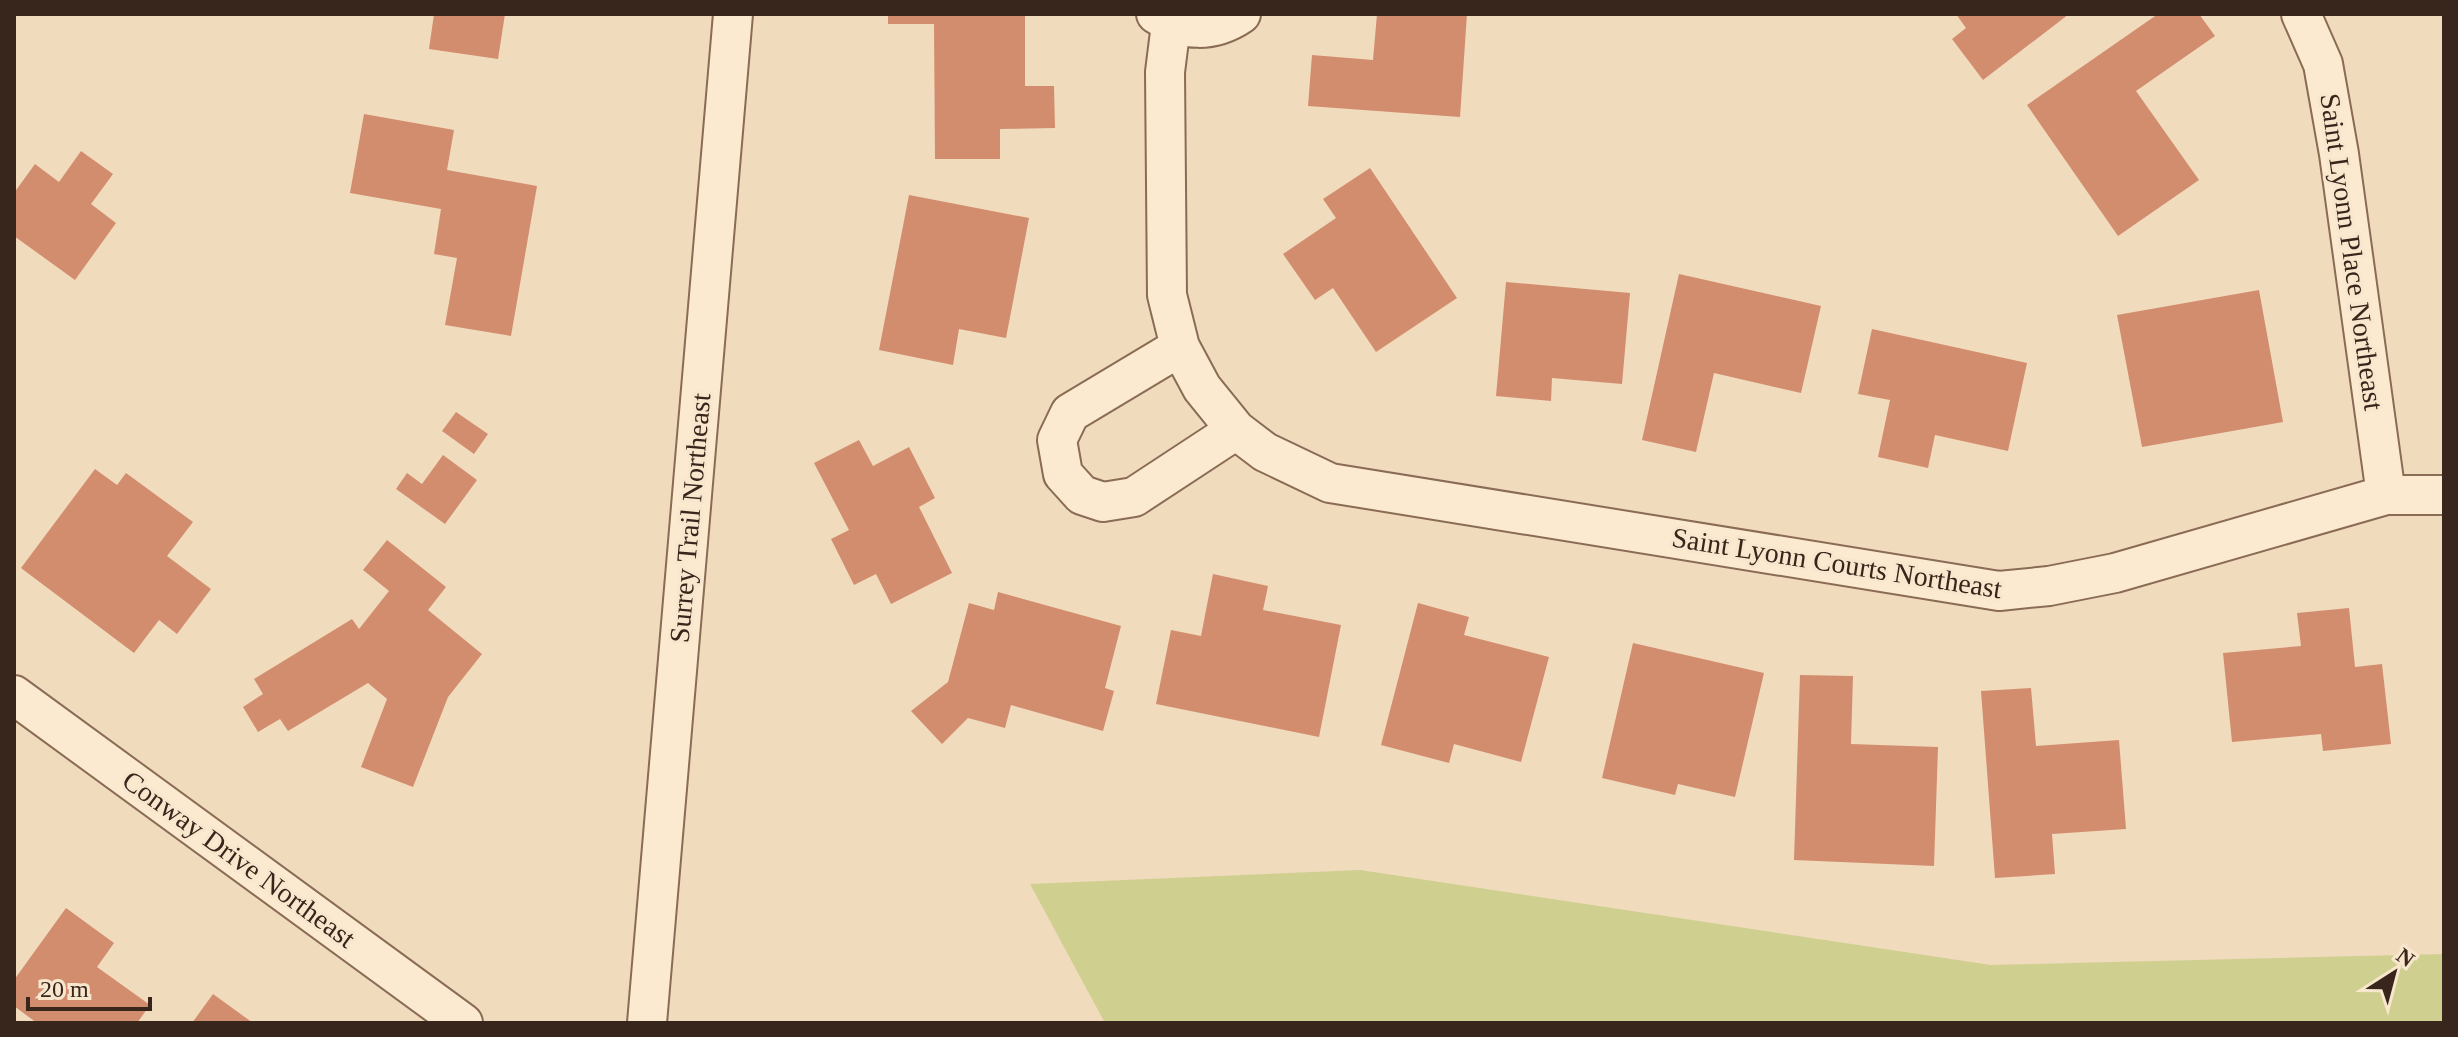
<svg xmlns="http://www.w3.org/2000/svg" width="2458" height="1037" viewBox="0 0 2458 1037" font-family="'Times New Roman',serif">
  <style>
    .green { fill: #cfcf90 }
    .building { fill: #d28d6f }
    .lines { fill: none; stroke-linecap: round; stroke-linejoin: round }
    .street-casing { stroke: #8a6b55; stroke-width: 42 }
    .street { stroke: #fbe9d0; stroke-width: 38 }
    .labels { text-anchor: middle; dominant-baseline: central; stroke-width: 6; stroke-linejoin: round; paint-order: stroke }
    .street-label { font-size: 28px; fill: #38251b; stroke: #f8e6cd }
  </style>
  <rect width="100%" height="100%" fill="#f1dbbd"/>
  <!-- green -->
  <path class="green" d="M1360,870L1991,965L2444,954V1023H1105L1030,884Z"/>
  <!-- building -->
  <path class="building" d="M434,14H505L498,59L429,49Z
    M888,14H1025V86H1054L1055,128L1000,129V159H935L934,24H888Z
    M1377,14H1467L1460,117L1308,106L1312,55L1373,60Z
    M1956,14H2069L1983,80L1952,39L1966,28Z
    M2158,14H2199L2215,36L2136,91L2199,180L2118,236L2027,105Z
    M364,114L454,130L447,170L537,186L511,336L445,325L457,258L434,254L441,209L350,193Z
    M81,151L113,174L91,204L116,223L75,280L14,236V193L35,164L59,182Z
    M1370,168L1457,298L1376,352L1333,288L1315,300L1283,254L1336,218L1323,199Z
    M909,195L1029,218L1006,338L959,329L953,365L879,350Z
    M1679,274L1821,306L1801,393L1714,373L1696,452L1642,440Z
    M1506,282L1630,293L1622,384L1552,378L1551,401L1496,396Z
    M2259,290L2283,422L2142,447L2117,315Z
    M1872,329L2027,363L2008,451L1935,435L1928,468L1878,457L1890,400L1858,394Z
    M456,412L488,434L474,454L442,431Z
    M859,440L873,466L909,447L935,498L919,507L952,573L891,604L876,574L854,585L831,539L849,530L814,463Z
    M443,455L477,480L445,524L396,489L407,473L422,484Z
    M95,469L117,485L126,473L193,522L167,556L211,589L177,634L159,620L134,653L21,568Z
    M387,540L446,587L428,610L482,654L448,697L413,787L361,767L387,699L368,683L288,731L280,719L258,732L243,707L263,694L254,679L352,619L359,629L389,591L363,570Z
    M1213,574L1268,586L1263,610L1341,625L1319,737L1156,704L1171,630L1201,636Z
    M998,592L1121,626L1105,688L1114,691L1103,731L1011,705L1005,728L968,718L942,744L911,711L948,682L969,603L994,610Z
    M1418,603L1469,617L1464,635L1549,657L1521,762L1454,744L1449,763L1381,745Z
    M2349,608L2355,667L2382,664L2391,744L2323,751L2321,734L2232,742L2223,653L2301,646L2297,613Z
    M1633,643L1764,673L1735,797L1678,784L1675,795L1602,778Z
    M1800,675L1853,676L1851,744L1938,747L1934,866L1794,860Z
    M2031,688L2036,746L2119,740L2126,829L2052,834L2055,874L1995,878L1981,691Z
    M66,908L114,943L97,967L150,1005L137,1023H37L14,1006V980Z
    M213,994L253,1023H192Z"/>
  <g class="lines">
    <!-- street casing -->
    <g class="street-casing">
      <path id="street" d="M1156,14C1184,32 1213,33 1241,14
        M2301,14L2323,64L2339,154L2386,495
        M1171,24L1165,72L1167,295L1180,347L1202,388L1236,430L1265,452L1330,483L1999,591L2049,586L2115,573L2386,495H2444
        M1180,347L1070,413L1057,440L1063,474L1082,495L1103,502L1134,497L1236,430
        M14,695L463,1023
        M647,1023L733,14"/>
    </g>
    <!-- street -->
    <use href="#street" class="street"/>
  </g>
  <g class="labels">
    <!-- street labels -->
    <g class="street-label">
      <text transform="translate(2352 252) rotate(82)">Saint Lyonn Place Northeast</text>
      <text transform="translate(690 518) rotate(-85)">Surrey Trail Northeast</text>
      <text transform="translate(1837 563) rotate(9)">Saint Lyonn Courts Northeast</text>
      <text transform="translate(239 859) rotate(36)">Conway Drive Northeast</text>
    </g>
  </g>
  <!-- border -->
  <rect width="2458" height="1037" fill="none" stroke="#38251b" stroke-width="32"/>
  <!-- north arrow -->
  <g transform="translate(2394 973) rotate(36)" stroke="#f8e6cd" stroke-width="6" paint-order="stroke">
  <path d="M0-6L14 30L0 20L-14 30Z" fill="#38251b"/>
  <text y="-12" font-size="22" font-weight="bold" text-anchor="middle" fill="#38251b">N</text>
  </g>
  <!-- scale -->
  <path d="M28 997v12h122v-12" fill="none" stroke="#38251b" stroke-width="4"/>
  <text x="40" y="997" font-size="24" fill="#38251b" stroke="#f8e6cd" stroke-width="6" paint-order="stroke">20 m</text>
</svg>
